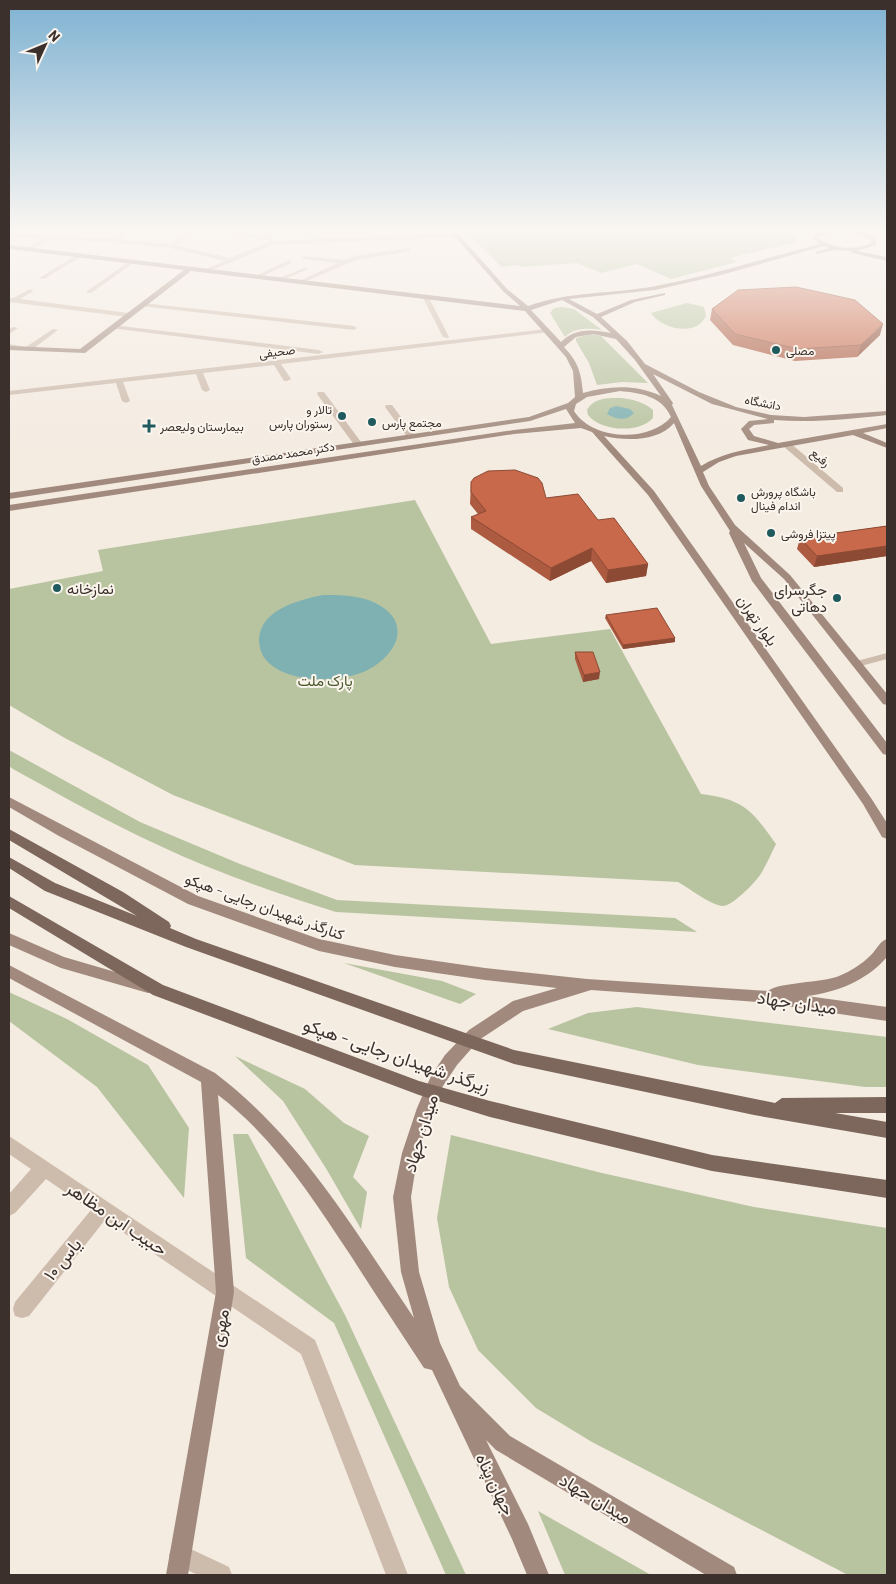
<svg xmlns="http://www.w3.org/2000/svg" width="896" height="1584" viewBox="0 0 896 1584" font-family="Barlow,Vazirmatn,sans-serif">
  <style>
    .green { fill: #b8c4a0 }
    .water { fill: #7fb0b2 }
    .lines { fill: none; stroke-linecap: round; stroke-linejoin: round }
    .street { fill: #cdbbac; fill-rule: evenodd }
    .secondary { fill: #a18a7d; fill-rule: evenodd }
    .primary { fill: #7d675c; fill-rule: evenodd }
    .wall { fill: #ac5a40 }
    .shaded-wall { fill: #8c4a34 }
    .building { fill: #c8694b; stroke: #8c4a34 }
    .poi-dot { fill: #1f5a5e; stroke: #fbf5ee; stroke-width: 2 }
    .labels { text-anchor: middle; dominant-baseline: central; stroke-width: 4; stroke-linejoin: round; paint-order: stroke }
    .far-poi-label { font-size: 12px; fill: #3b302b; stroke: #fbf5ee; text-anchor: start }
    .far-street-label { font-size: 12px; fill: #3b302b; stroke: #fbf5ee }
    .poi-label { font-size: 15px; fill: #3b302b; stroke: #fbf5ee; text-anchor: start }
    .street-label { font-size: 15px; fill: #3b302b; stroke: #fbf5ee }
    .park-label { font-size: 15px; fill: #4a5a2e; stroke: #fbf5ee }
    .near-street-label { font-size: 18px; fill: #3b302b; stroke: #fbf5ee }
  </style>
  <rect width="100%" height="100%" fill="#f4ebe1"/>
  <!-- green -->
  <path class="green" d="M465,230H787L790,231L797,242L730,258L737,262L671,279L637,264L601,273L577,263L521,267L519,265L501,267Z
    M687,303L704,307L706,316C704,319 701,324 698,325C685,334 659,326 651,313Z
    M562,307L574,309L602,330C590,328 574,327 565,337L550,313L554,308Z
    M591,334L601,336L648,383L622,382L597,385L589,363L576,341V338Z
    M622,398C634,400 644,402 653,410V418C639,434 600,431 588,415L587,410C594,397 609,398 622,398Z
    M415,500L491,644L610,629L701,794C743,799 752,810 776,844C771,854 767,863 762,872C757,881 732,907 722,906C707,903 691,889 678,882L355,865L173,795L63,737L9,705V589L103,571L98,550Z
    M9,750L140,822L240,864L337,900L675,918L697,932L336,912C276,893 215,872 158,845C108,822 60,795 13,769L9,766Z
    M344,963L442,981L476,994L460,1004Z
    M9,992L67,1019L148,1065L189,1128L184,1198L97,1087L9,1021Z
    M637,1007L887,1037V1087H865L698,1065L548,1029L588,1013Z
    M235,1056L305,1089L344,1123L369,1136L353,1177L367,1192L361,1229L327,1170L283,1101Z
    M233,1134H248L345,1315L466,1575H446L334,1323L246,1258Z
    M451,1135L602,1173L754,1207L887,1228V1575H848L592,1442L536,1408L478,1350L449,1287L437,1218Z
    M538,1511L651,1575H565Z"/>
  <!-- water -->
  <path class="water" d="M616,406L630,409L634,413C627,421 617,420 607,414L610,408Z
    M323,595C337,595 351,595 365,599C406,612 408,644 373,667C347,684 288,685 266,660C261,654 259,646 259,639C261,609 299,600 323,595Z"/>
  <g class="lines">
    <!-- street -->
    <path class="street" d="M61,230H68L57,236L110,238L126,230H133L118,239L169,244L194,230H200L175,245L230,258L269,242L268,240L235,235L238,233L265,237L261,230H267L274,241L457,233L460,235L457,237L273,245L205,273L203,270L225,261L170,248L108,242L51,239L26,252L24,249L43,239L9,236V232L49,236Z
      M409,248L411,251L356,260L302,283L297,282L338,263L304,259L302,256L345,260L355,256Z
      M77,255L82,256L44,279L39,278Z
      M289,260L291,263L258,278L253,277Z
      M130,261L135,262L91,293H87V291Z
      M304,268L309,269L282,280L277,279Z
      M30,289L33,291L32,292L20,299L128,313L131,315L128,317L9,302V298H13Z
      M425,294L428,296L449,337L448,338L443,337L422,296Z
      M142,303L354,326L357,328L354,330L140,306L139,305Z
      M113,325L319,350L323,352L319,354L111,328V326Z
      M13,327L18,328L9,334V329Z
      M53,329L58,330L30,351L9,348V344L26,347Z
      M547,329L549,330V332L281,364L291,379L287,381H284L274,365L203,373L210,390L206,392L202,390L196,374L123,382L130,401L126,403L122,401L116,383L9,395V391Z
      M318,392H324L361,442V446H355L317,394Z
      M386,405H392L415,436L414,438H408L385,407Z
      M783,442H789L843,488V492H837L783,446Z
      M887,653V659L857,667L852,664L853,662Z
      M9,1136L315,1340L408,1575H386L301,1354L105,1220L29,1316L22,1318L15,1316L13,1309L15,1302L91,1210L46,1179L15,1213L9,1216V1194L31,1169L9,1154Z
      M180,1544L229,1567L232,1575H198L172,1563L169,1555L172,1547Z"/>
    <!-- secondary -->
    <path class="secondary" d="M449,230H455L507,289L528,306C569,291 613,294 656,286C712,275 766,258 820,244L812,237C818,230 827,229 836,230L818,237C831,249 855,251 871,243V240L859,234L839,230H860L876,238V245L857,251L887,257V261L852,253V251L836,250L816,254V252L829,248L824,246L721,275L655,290L569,299L597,314L631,300L665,293V295L635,302L601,317L627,341L645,364L699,392L736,407L771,415L804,417L887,411V415C849,419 812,423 774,420V423L754,425L749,429L754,436L778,443L887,424V428L863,433L887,443V448L853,435L736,456L719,462L703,472L709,486L735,525L790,575L887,694V705L883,704L784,579L744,543L761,578L887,743V755L883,754L752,581L729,533L730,531L701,486L674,423C658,442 625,441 604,436L654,491L871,798L887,823V839L882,837L863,804L648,495L592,432L581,428L514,434L9,511V505L514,430L575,423L566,409L530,421L9,499V493L529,417L568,403L575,397L573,371L566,357L525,311L191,271L85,353L9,350V346L80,349L184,270L9,249V245L520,306L503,291ZM562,300L593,317L611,333C592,329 575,328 561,342L531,310ZM593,334L616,339L635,360L661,396C635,384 609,386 583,393C581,373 579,363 564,347L576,337ZM653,374L712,404L768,419L749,421L741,429L748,440L769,445C745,450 722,453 701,466L672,405L673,403ZM620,391C640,393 662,396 671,417C649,443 592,440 574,411L576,404L587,397Z
      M9,797L198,896L319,939L395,955L485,968L587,979L768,991C779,982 822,983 839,976C851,971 862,964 871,955C877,949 880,941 887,939V957C866,981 838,992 807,996L887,1007V1021L758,1002L591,990L523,1011L479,1040L457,1065L443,1086L433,1108L418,1153L411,1197L419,1272L440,1343L460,1386L510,1436L734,1567L737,1575H706L496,1450L486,1440L528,1524L549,1575H527L512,1539L432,1370L424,1368C400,1331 375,1294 351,1256C313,1199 274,1137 218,1095L234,1292L188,1575H166L216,1292L201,1082L9,978V965L215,1073C301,1138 355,1231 414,1318L401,1272L393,1197L402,1153L417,1108L431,1076L445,1055L469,1030L513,1001L557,988L485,980L395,967L319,951L188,904L59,836L9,807Z
      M9,933L64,957L153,983L155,987L153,991L148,993L61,968L9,945Z"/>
    <!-- primary -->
    <path class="primary" d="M9,829L123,892L169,922L171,926L170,928L196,939L514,1050L775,1103L782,1098L887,1097V1113H835L887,1122V1138L754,1115L514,1064L186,947L45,891L9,868V857L55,883L137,916L9,840Z
      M9,896L163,985L419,1081L490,1101L712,1155L887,1180V1198L712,1171L490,1117L419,1095L153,995L9,908Z"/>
  </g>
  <!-- wall -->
  <path class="wall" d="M712,309L880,335L857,357L795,361L733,345L710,320Z
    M471,482L546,498L598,520L648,564L646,576L606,583L591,561L550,581L471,529V517L478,514L470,504Z
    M887,526V556L814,567L797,549L800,538Z
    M606,615L675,638V642L623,649L605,618Z
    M575,652L599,679L583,682L575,659Z"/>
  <!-- shaded-wall -->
  <path class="shaded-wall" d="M883,324L880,335L857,357L861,345Z
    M887,546V556L814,567L817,556Z
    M592,548L591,561L550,581L551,568Z
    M648,564L646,576L606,583L608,570Z
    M675,638V642L623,649V645Z
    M600,672L599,679L583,682L584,675Z"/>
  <!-- building -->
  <path class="building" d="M796,287L855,300L883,324L861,345L798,349L735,334L712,309L738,290Z
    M515,470L538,478L542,483L546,498L578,494L598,520L614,518L648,564L608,570L592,548L551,568L471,517L486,511L471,492V482L474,478L488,471Z
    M887,526V546L817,556L800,538Z
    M657,608L675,638L623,645L606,615Z
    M575,652H593L600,672L584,675Z"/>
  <!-- sky -->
  <linearGradient id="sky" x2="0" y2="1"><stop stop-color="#7eb2d2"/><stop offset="0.51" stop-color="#faf6f2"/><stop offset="1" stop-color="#faf6f2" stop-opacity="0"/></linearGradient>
  <rect width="896" height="451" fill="url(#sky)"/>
  <!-- markers -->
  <g class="poi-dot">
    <circle cx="776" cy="350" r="5"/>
    <circle cx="342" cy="416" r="5"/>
    <circle cx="372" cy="422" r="5"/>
    <path d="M146.5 418.5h5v5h5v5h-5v5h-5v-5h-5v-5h5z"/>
    <circle cx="741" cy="498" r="5"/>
    <circle cx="771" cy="533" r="5"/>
    <circle cx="57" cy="588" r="5"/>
    <circle cx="837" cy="598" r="5"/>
  </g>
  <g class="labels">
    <!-- far-poi labels -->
    <g class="far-poi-label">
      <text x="786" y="350">مصلی</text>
      <text x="332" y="409" text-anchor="end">تالار و<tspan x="332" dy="14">رستوران پارس</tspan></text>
      <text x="382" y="422">مجتمع پارس</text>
      <text x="160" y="426">بیمارستان ولیعصر</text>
      <text x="751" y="491">باشگاه پرورش<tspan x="751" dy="14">اندام فینال</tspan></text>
      <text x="781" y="533">پیتزا فروشی</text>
    </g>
    <!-- far-street labels -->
    <g class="far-street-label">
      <text transform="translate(277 351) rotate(-7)">صحیفی</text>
      <text transform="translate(763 402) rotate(11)">دانشگاه</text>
      <text transform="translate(293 452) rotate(-9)">دکتر محمد مصدق</text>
      <text transform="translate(821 457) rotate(41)">رفیع</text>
    </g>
    <!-- poi labels -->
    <g class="poi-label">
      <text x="67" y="588">نمازخانه</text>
      <text x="827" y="589" text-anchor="end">جگرسرای<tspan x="827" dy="17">دهاتی</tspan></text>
    </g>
    <!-- street labels -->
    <g class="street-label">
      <text transform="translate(758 620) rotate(55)">بلوار تهران</text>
      <text transform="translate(265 906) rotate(20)">کنارگذر شهیدان رجایی - هپکو</text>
    </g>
    <!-- park labels -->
    <g class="park-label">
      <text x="325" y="680">پارک ملت</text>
    </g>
    <!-- near-street labels -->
    <g class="near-street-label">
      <text transform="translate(797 1002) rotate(8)">میدان جهاد</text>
      <text transform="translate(397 1055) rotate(19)">زیرگذر شهیدان رجایی - هپکو</text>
      <text transform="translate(420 1133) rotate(-73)">میدان جهاد</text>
      <text transform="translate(117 1218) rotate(34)">حبیب ابن مظاهر</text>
      <text transform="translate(62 1259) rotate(-51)">یاس ۱۰</text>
      <text transform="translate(219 1328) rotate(-80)">مهری</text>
      <text transform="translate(496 1484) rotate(64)">جهان پناه</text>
      <text transform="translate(596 1498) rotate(31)">میدان جهاد</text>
    </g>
  </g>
  <!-- border -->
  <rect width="896" height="1584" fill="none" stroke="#3b302b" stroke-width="20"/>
  <!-- north arrow -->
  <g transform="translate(45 45) rotate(46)" stroke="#fbf5ee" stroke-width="4" paint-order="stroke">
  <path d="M0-4L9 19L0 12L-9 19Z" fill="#3b302b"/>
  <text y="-8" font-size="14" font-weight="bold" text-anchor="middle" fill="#3b302b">N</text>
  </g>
</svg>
